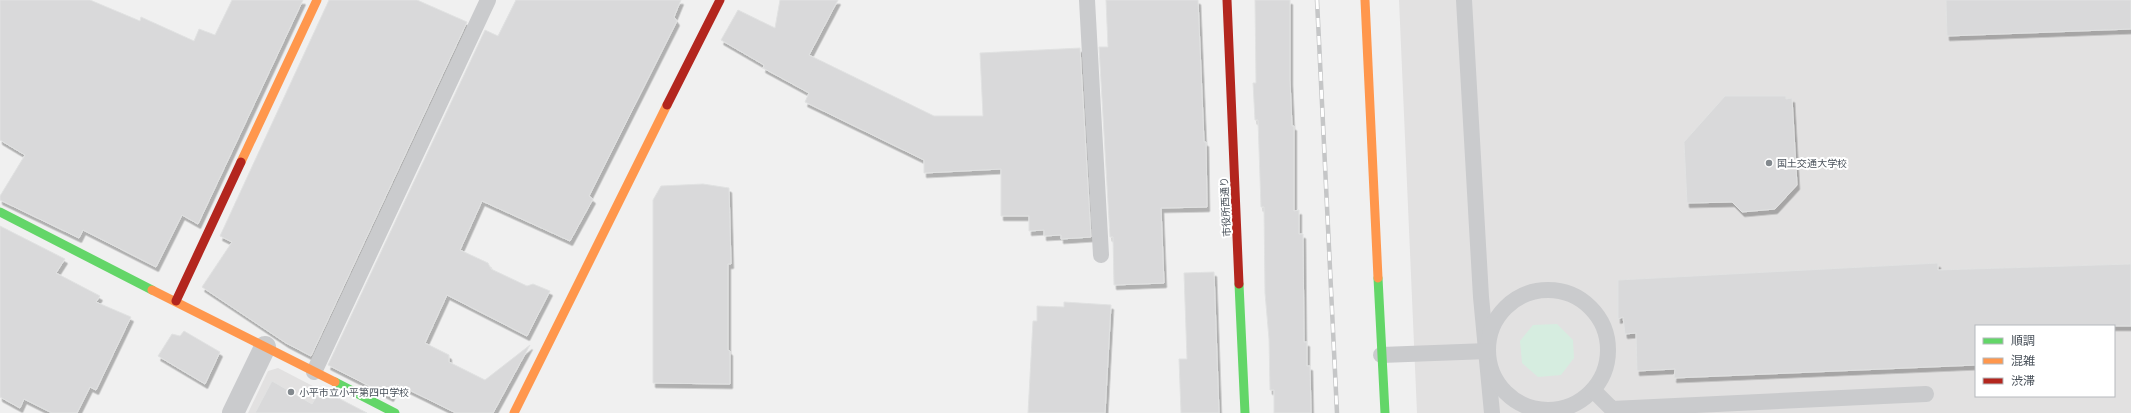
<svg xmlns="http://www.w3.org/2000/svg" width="2131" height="413" font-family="'Roboto Condensed','Noto Sans JP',sans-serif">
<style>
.education{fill:#e2e1e1;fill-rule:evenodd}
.green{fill:#d6ede0}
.building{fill:#d9d9da;stroke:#e1e2e2;filter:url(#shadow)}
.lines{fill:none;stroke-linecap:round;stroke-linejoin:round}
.lane{stroke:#cacbcd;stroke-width:16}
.street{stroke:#cacbcd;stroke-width:22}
.fast{stroke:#63d668;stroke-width:9}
.slow{stroke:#ff974d;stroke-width:9}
.jam{stroke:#b3261e;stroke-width:9}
.rail-casing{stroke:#c5c6c7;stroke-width:4.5}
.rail{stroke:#fff;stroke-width:3;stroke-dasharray:9;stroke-linecap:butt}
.poi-dot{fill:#83898e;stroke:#fff;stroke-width:1.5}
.labels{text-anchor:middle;stroke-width:4;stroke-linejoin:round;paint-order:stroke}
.poi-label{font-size:10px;fill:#49515a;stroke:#fff;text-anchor:start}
.street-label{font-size:10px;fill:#49515a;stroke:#fff}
</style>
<defs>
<filter id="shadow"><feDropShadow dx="2.5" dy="4.5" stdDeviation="0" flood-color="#0004"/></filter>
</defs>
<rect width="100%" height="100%" fill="#f0f0f0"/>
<!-- education -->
<g class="education">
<path d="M1399 0H2131V413H1417ZM1976 326H2114V396H1976Z"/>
<path d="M278 368 365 413H248L268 371Z"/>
</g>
<!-- green -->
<path class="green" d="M1557 324 1573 340 1574 358 1561 375 1538 377 1522 363 1520 341 1533 325Z"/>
<!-- building -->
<g class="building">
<path d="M0 0H90L140 21 141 17 194 41 199 29 215 35 232 0H303L198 224 182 215 156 267 83 230 79 238 0 200V196L25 155 0 140Z"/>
<path d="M329 0H417L467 22 311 356 286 343 202 287 232 242 220 236Z"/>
<path d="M516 0H681L674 17 677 21 589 196 593 199 570 241 482 201 460 250 488 263 491 269 527 286 533 284 550 291 527 336 447 295 425 343 449 355V362L485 380 530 345 493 413H456L397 384 391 397 328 365 485 30 498 36Z"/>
<path d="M780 0H838L809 55 934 116H983L980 53 1080 48 1091 237 1061 239V235L1044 236V230L1029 231V216H1001V169L924 173V160L805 102 809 93 763 68 764 65 721 40 738 10 775 28Z"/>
<path d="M1106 0H1198L1204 142H1206L1207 207 1161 208 1164 283 1114 285 1113 237H1110L1099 47H1108Z"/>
<path d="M1255 0H1290V81L1292 126H1294V211L1299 210V234H1303L1304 342H1307V366H1310L1311 413H1274V390H1270L1269 339 1265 293 1264 207H1261L1258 120H1255L1253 83H1256Z"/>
<path d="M1946 0H2131V29L1947 36Z"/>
<path d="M1725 96H1786V99L1792 98 1797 185 1775 209 1742 212 1732 202 1687 203 1684 142Z"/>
<path d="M703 184 729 188 731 264H728V350L730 351V384L653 383V200L661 186Z"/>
<path d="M0 226 65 259 56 273 100 296 96 302 131 317 96 390 90 387 77 413H52L24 399 20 408 0 397Z"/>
<path d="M1938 263V270L2131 264V326H1976V365L1674 378 1675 369 1637 371 1636 333 1625 334 1623 317 1618 319V280Z"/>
<path d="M1214 272 1219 413H1181L1179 359H1187L1184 273Z"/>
<path d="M1064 302 1111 305 1105 413H1028L1033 321H1037V306L1064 307Z"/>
<path d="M184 331 220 352 205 384 158 356 172 334 180 336Z"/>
<path d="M272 381 312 404 321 389 367 413H255Z"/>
</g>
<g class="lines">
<!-- lane -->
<g class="lane">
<path d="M1087 0 1101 255"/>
<path d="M1464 0 1481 297 1492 413"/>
<circle cx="1548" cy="350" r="60"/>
<path d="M1381 355 1488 351"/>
<path d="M314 372 488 0"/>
<path d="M1593 390 1612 409 1926 394"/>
</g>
<!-- street -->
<path class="street" d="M233 413 265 347"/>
<!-- fast -->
<g class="fast">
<path d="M0 212 152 290"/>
<path d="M1378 278 1385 413"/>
<path d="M1239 284 1245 413"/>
<path d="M335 382 395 413"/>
</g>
<!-- slow -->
<g class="slow">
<path d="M1365 0 1378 278"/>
<path d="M241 162 317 0"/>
<path d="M152 290 335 382"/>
<path d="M514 413 667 105"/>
</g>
<!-- jam -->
<g class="jam">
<path d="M1227 0 1239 284"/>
<path d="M667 105 720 0"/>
<path d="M176 301 241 162"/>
</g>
<!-- rail casing -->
<g class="rail-casing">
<path id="rail" d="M1317 0 1337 413"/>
</g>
<!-- rail -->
<use href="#rail" class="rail"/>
</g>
<!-- markers -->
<g class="poi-dot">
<circle cx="1769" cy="163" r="4"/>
<circle cx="291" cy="392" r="4"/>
</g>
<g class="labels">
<!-- poi labels -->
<g class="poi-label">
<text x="1777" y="167">国土交通大学校</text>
<text x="299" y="396">小平市立小平第四中学校</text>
</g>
<!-- street labels -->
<g class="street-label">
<text transform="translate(1225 207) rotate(-93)" y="4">市役所西通り</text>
</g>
</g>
<!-- legend -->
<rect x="1975" y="325" width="140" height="72" fill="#ffffff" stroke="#b6b9bd"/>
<rect x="1983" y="338" width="20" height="6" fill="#63d668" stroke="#b6b9bd"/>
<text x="2011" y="345" font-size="12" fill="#49515a">順調</text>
<rect x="1983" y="358" width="20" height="6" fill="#ff974d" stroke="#b6b9bd"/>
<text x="2011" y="365" font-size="12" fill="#49515a">混雑</text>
<rect x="1983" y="378" width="20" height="6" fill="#b3261e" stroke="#b6b9bd"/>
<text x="2011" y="385" font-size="12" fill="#49515a">渋滞</text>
</svg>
